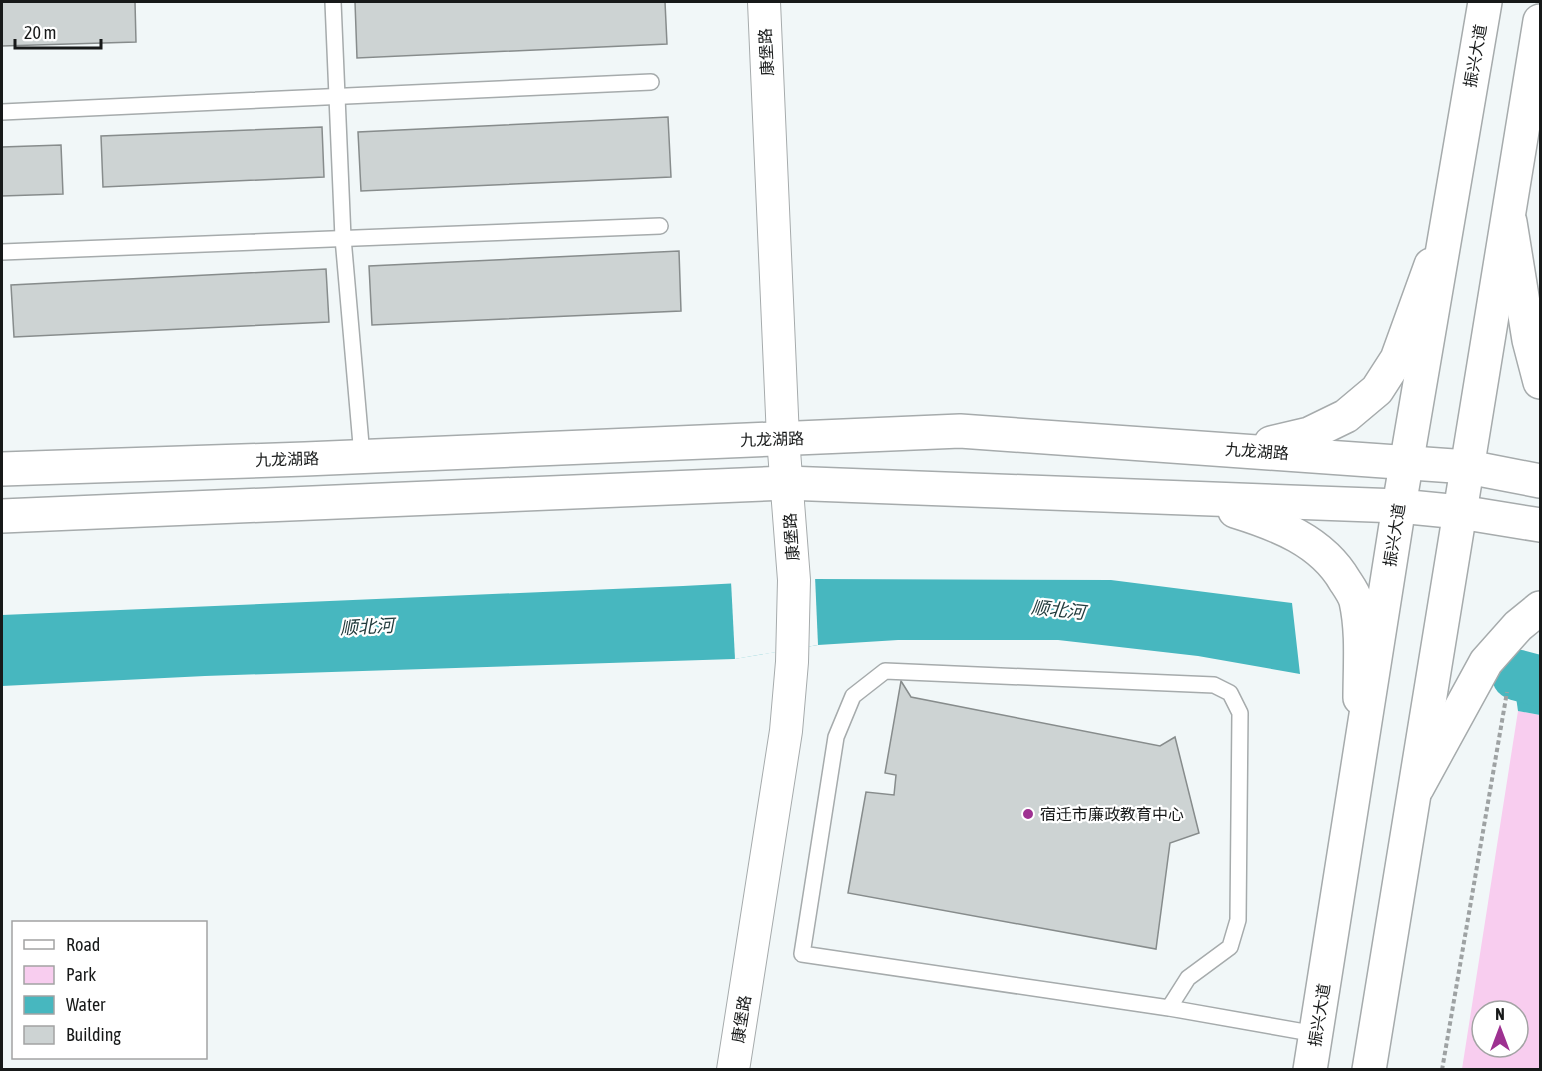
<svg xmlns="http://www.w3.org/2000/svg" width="1542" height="1071" font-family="'Asap Condensed','Noto Sans SC',sans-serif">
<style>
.green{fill:#f8cdef;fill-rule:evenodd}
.water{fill:#47b7bf}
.pier{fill:#f1f7f8}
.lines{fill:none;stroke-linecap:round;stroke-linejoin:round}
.river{stroke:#47b7bf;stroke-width:51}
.building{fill:#cdd3d3;stroke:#878c8c;stroke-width:1.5}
.service-casing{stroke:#a6abac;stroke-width:18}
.minor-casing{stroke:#a6abac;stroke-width:34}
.tertiary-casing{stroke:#a6abac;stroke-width:36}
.secondary-casing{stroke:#a6abac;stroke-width:36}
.path{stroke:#9ea2a3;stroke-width:4;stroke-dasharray:4.5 3;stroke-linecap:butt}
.service{stroke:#fff;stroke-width:15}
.minor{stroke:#fff;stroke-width:32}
.tertiary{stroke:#fff;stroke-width:33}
.secondary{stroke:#fff;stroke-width:33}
.poi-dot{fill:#9e3191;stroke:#fff;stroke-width:2}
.labels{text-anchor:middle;stroke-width:4.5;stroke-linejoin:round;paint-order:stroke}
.street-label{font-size:16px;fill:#171919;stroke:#fff}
.poi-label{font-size:16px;fill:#171919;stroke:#fff;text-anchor:start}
.water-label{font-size:18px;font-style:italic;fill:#233c3d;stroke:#fff}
</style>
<rect width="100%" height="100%" fill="#f1f7f8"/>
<!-- green -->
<path class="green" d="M1518 711 1540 715V1069H1462ZM1482 1011H1518V1047H1482Z"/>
<!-- water -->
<g class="water">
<path d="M813 579 1111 580 1292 603 1300 674 1198 656 1058 640H898L818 645 734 659 205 676 2 686V615L683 586Z"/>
<path d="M1540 658V715L1518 711 1516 697 1532 661Z"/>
</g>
<!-- pier -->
<path class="pier" d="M815 576 818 645 735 659 731 581Z"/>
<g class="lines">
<!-- river -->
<path class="river" d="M1517 675 1540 681"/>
</g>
<!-- building -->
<g class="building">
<path d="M2 2H135L136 42 2 46Z"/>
<path d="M355 2H665L667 44 357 58Z"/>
<path d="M668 117 671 177 361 191 358 132Z"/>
<path d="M322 127 324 177 103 187 101 136Z"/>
<path d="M61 145 63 194 2 196V147Z"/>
<path d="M679 251 681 311 372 325 369 266Z"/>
<path d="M326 269 329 322 14 337 11 285Z"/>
<path d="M901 681 911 697 1160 746 1175 737 1199 833 1170 843 1156 949 848 893 866 792 894 795 896 775 885 773Z"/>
</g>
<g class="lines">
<!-- service casing -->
<g class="service-casing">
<g id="service">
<path d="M333 2 343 238 362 456"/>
<path d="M2 112 651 82"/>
<path d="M2 252 660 226"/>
<path d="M1169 1008 1188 978 1230 947 1238 920 1240 713 1230 693 1214 685 885 671 853 696 836 737 802 954 1169 1008 1316 1034"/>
</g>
</g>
<!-- minor casing -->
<g class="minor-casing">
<path id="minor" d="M733 1070 786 731 792 662 794 580 783 438 764 2"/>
</g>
<!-- tertiary casing -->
<g class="tertiary-casing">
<g id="tertiary">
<path d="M1510 222 1529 340 1540 382"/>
<path d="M1271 443 1309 434 1346 416 1377 390 1397 359 1431 265"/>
<path d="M2 469 305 459 960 431 1468 467 1540 481"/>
<path d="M1235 511C1277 524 1322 541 1345 581 1349 587 1354 594 1356 601 1363 632 1360 666 1360 698"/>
<path d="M2 516 786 483 1399 506 1460 512 1540 525"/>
<path d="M1417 788 1486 662 1518 626 1540 608"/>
</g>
</g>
<!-- secondary casing -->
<g class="secondary-casing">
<g id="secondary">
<path d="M1310 1070 1399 506 1485 2"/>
<path d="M1369 1070 1540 21"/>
</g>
</g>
<!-- path -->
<path class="path" d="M1442 1070 1507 692"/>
<!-- service -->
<use href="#service" class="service"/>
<!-- minor -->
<use href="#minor" class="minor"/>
<!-- tertiary -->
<use href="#tertiary" class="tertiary"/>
<!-- secondary -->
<use href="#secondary" class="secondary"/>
</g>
<!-- markers -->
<circle class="poi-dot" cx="1028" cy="814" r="6"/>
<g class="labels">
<!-- street labels -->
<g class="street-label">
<text transform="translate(766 52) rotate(-93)" y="6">康堡路</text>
<text transform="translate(1475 56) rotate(-80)" y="6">振兴大道</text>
<text transform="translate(772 439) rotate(-2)" y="6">九龙湖路</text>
<text transform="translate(1257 451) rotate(4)" y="6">九龙湖路</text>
<text transform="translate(287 459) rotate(-2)" y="6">九龙湖路</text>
<text transform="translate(1394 535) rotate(-81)" y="6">振兴大道</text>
<text transform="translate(791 537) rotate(-94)" y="6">康堡路</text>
<text transform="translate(1319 1015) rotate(-81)" y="6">振兴大道</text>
<text transform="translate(741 1019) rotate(-81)" y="6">康堡路</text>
</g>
<!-- poi labels -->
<g class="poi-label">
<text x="1040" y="820">宿迁市廉政教育中心</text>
</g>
<!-- water labels -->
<g class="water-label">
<text transform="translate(1058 610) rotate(6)" y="6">顺北河</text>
<text transform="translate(367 627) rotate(-3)" y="6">顺北河</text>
</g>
</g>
<!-- border -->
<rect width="1542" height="1071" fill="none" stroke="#171919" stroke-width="6"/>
<!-- legend -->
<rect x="12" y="921" width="195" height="138" fill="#ffffff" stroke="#a2a3a3" stroke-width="1.5"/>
<rect x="24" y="940" width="30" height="9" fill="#ffffff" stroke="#a2a3a3" stroke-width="1.5"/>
<text x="66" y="951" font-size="18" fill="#171919">Road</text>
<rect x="24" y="966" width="30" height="18" fill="#f8cdef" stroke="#a2a3a3" stroke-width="1.5"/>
<text x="66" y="981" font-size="18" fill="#171919">Park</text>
<rect x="24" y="996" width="30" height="18" fill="#47b7bf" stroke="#a2a3a3" stroke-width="1.5"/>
<text x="66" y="1011" font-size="18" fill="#171919">Water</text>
<rect x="24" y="1026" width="30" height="18" fill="#cdd3d3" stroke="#a2a3a3" stroke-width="1.5"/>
<text x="66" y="1041" font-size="18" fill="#171919">Building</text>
<!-- north arrow -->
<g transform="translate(1500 1029)"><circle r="28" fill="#ffffff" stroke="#a2a3a3" stroke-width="1.5"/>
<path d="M0-4.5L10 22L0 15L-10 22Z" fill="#9e3191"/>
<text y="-9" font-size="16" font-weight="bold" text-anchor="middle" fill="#171919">N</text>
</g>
<!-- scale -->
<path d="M15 39v9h86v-9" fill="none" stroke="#171919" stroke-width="3"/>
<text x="24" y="39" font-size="18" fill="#171919" stroke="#ffffff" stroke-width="4.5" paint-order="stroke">20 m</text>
</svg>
